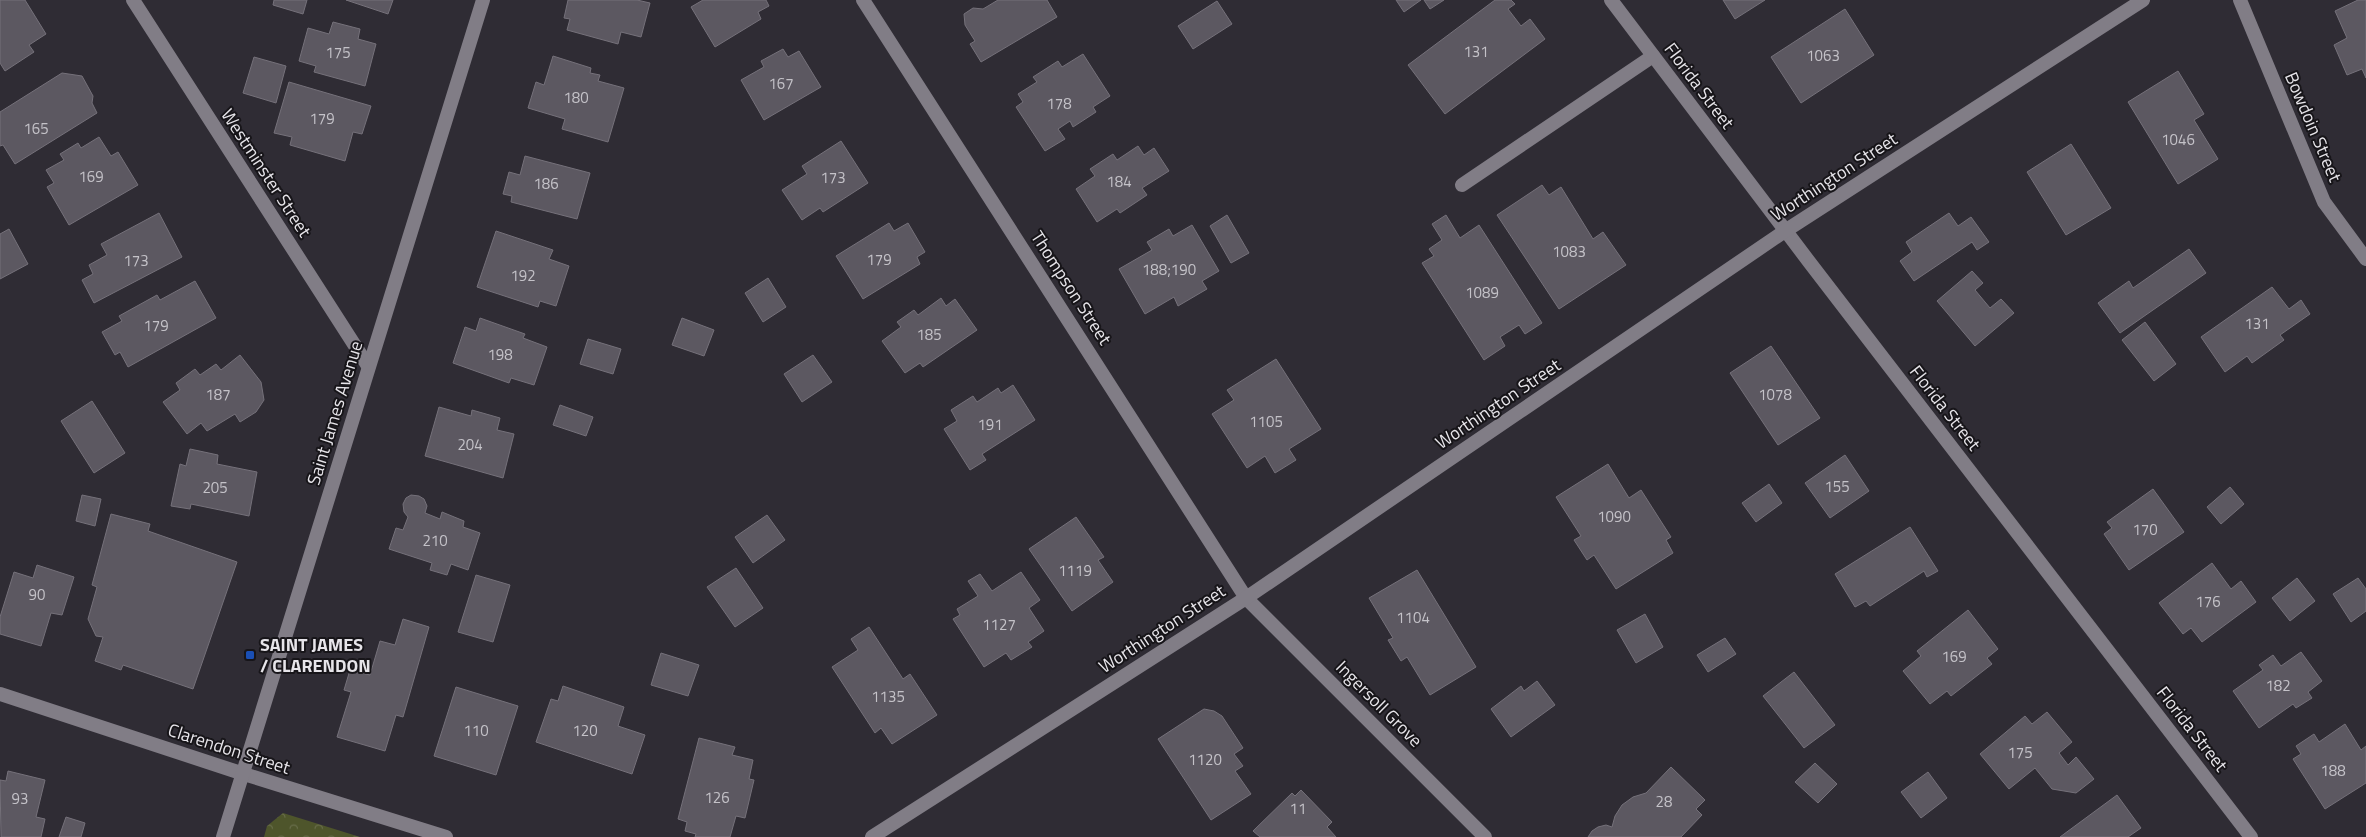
<svg xmlns="http://www.w3.org/2000/svg" width="2366" height="837" font-family="'Titillium Web',sans-serif">
<style>
.park{fill:url(#park-crowns)}
.building{fill:#5c5861;stroke:#75717a}
.lines{fill:none;stroke-linecap:round;stroke-linejoin:round}
.service{stroke:#817d86;stroke-width:14}
.minor{stroke:#817d86;stroke-width:14}
.tertiary{stroke:#817d86;stroke-width:14}
.secondary{stroke:#817d86;stroke-width:14}
.transit-dot{fill:#1a4fb4;stroke:#171519;stroke-width:2}
.labels{text-anchor:middle;stroke-width:4;stroke-linejoin:round;paint-order:stroke}
.number-label{font-size:15px;fill:#c4c2c8}
.street-label{font-size:18px;fill:#e7e5ea;stroke:#171519}
.poi-label{font-size:18px;font-weight:bold;fill:#e7e5ea;stroke:#171519;text-anchor:start}
</style>
<defs>
<pattern id="park-crowns" width="20" height="18" patternUnits="userSpaceOnUse" patternTransform="scale(1.25)"><rect width="20" height="18" fill="#4e552b"/><path d="M2 6a3 3 0 1 1 6 0M12 15a3 3 0 1 1 6 0" fill="none" stroke="#686d4a"/></pattern>
</defs>
<rect width="100%" height="100%" fill="#2f2c34"/>
<!-- park -->
<path class="park" d="M283 813 360 837H264L267 826Z"/>
<!-- building -->
<g class="building">
<path d="M0 0H25L46 34 29 45 34 52 5 71 0 63Z"/>
<path d="M274 0H307L303 14 273 5Z"/>
<path d="M346 0H393L388 14Z"/>
<path d="M568 0H637L650 3 641 37 621 32 618 44 567 30 570 19 564 18Z"/>
<path d="M703 0H766L769 6 758 12 761 19 715 47 691 7Z"/>
<path d="M998 0H1047L1057 17 981 62 970 44 975 41 965 25 964 14 973 8 983 9Z"/>
<path d="M1396 0H1421L1404 12Z"/>
<path d="M1424 0H1444L1430 9Z"/>
<path d="M1495 0H1511L1515 4 1508 9 1521 26 1530 19 1545 39 1445 114 1408 65Z"/>
<path d="M1723 0H1765L1735 19Z"/>
<path d="M2358 0H2366V78L2362 69 2347 75 2334 45 2347 38 2335 11Z"/>
<path d="M1217 1 1232 24 1193 49 1178 26Z"/>
<path d="M1845 9 1874 55 1801 103 1771 57Z"/>
<path d="M333 22 360 29 358 39 376 44 365 86 314 72 316 66 299 61 308 28 329 34Z"/>
<path d="M783 49 788 57 799 51 821 87 764 120 741 80 764 67 761 61Z"/>
<path d="M1083 54 1110 96 1093 107 1096 112 1073 127 1070 121 1058 129 1065 139 1045 151 1016 107 1023 102 1018 94 1037 82 1033 77 1058 61 1062 67Z"/>
<path d="M553 56 591 68 590 73 600 75 598 81 624 88 608 142 562 129 565 119 528 108 536 82 544 85Z"/>
<path d="M254 57 286 66 276 103 243 93Z"/>
<path d="M2178 71 2204 114 2194 120 2218 159 2178 184 2128 102Z"/>
<path d="M62 73 82 76 93 96 92 103 97 113 15 164 3 145 0 146V112Z"/>
<path d="M289 82 371 106 362 134 353 132 345 161 290 145 292 137 274 133Z"/>
<path d="M99 137 111 156 118 152 138 185 69 225 47 187 54 183 46 170 64 160 60 154 78 143 81 148Z"/>
<path d="M841 141 868 183 823 212 820 208 802 220 782 190 807 174 802 166Z"/>
<path d="M2071 144 2111 208 2066 235 2027 172Z"/>
<path d="M1138 146 1144 155 1154 148 1169 171 1142 188 1147 195 1120 213 1117 209 1097 222 1076 189 1095 176 1090 169 1113 154 1117 160Z"/>
<path d="M525 156 590 173 577 219 511 202 512 196 503 194 509 172 520 175Z"/>
<path d="M1542 185 1549 195 1561 187 1593 239 1603 232 1626 265 1559 309 1497 215Z"/>
<path d="M159 213 182 257 94 303 82 280 93 274 89 265 107 255 101 244Z"/>
<path d="M1949 213 1958 226 1971 217 1989 242 1977 250 1972 242 1914 281 1900 261 1912 252 1906 242Z"/>
<path d="M1227 215 1249 253 1231 263 1210 226Z"/>
<path d="M1446 215 1460 238 1479 225 1542 323 1525 334 1519 325 1500 337 1505 346 1484 360 1422 263 1434 256 1429 249 1442 240 1432 224Z"/>
<path d="M889 223 894 231 908 223 925 252 917 257 920 264 863 299 836 256Z"/>
<path d="M1192 225 1219 271 1202 281 1207 289 1178 306 1174 297 1145 314 1119 269 1152 250 1147 242 1169 229 1173 236Z"/>
<path d="M9 229 28 264 0 279V234Z"/>
<path d="M496 231 553 250 549 259 569 266 556 306 540 301 538 307 477 287Z"/>
<path d="M2189 249 2206 273 2120 333 2098 303 2129 281 2133 288Z"/>
<path d="M1972 271 1983 283 1975 290 1990 308 2001 299 2014 313 1975 346 1937 301Z"/>
<path d="M768 278 786 307 763 322 745 293Z"/>
<path d="M195 281 216 318 128 367 120 352 115 355 102 332 122 321 119 316 157 295 160 300Z"/>
<path d="M2272 287 2289 309 2301 300 2310 314 2280 335 2284 340 2252 363 2247 356 2225 372 2201 337Z"/>
<path d="M941 298 946 306 955 299 977 330 923 367 920 363 905 373 882 341 901 327 897 322 914 310 918 315Z"/>
<path d="M480 318 525 334 523 338 547 347 534 385 511 378 509 383 453 363 465 327 476 331Z"/>
<path d="M682 318 714 330 704 356 672 345Z"/>
<path d="M2145 322 2176 364 2154 381 2122 340Z"/>
<path d="M588 339 621 349 613 374 580 364Z"/>
<path d="M1771 346 1820 418 1778 445 1730 373Z"/>
<path d="M240 355 261 382 264 400 256 412 240 422 235 414 207 431 201 423 187 434 163 402 180 390 176 383 195 369 200 375 216 364 221 370Z"/>
<path d="M813 355 832 382 802 402 784 374Z"/>
<path d="M1276 359 1321 429 1289 449 1296 460 1275 473 1265 456 1247 468 1212 414 1234 400 1227 390Z"/>
<path d="M1013 385 1035 420 982 454 986 460 970 470 944 429 957 421 951 410 973 396 977 402 998 388 1001 393Z"/>
<path d="M92 401 125 453 94 473 61 421Z"/>
<path d="M560 405 593 417 586 436 553 425Z"/>
<path d="M439 407 471 416 472 410 500 418 497 430 514 434 503 478 425 456Z"/>
<path d="M190 449 218 455 217 464 257 472 249 516 191 504 190 509 171 506 180 464 186 466Z"/>
<path d="M1845 455 1869 491 1830 518 1805 483Z"/>
<path d="M1608 464 1629 498 1641 490 1671 537 1666 540 1673 553 1616 589 1594 555 1587 560 1574 540 1581 536 1556 497Z"/>
<path d="M1769 484 1782 503 1756 522 1742 503Z"/>
<path d="M2230 487 2244 504 2221 524 2207 507Z"/>
<path d="M2153 489 2184 532 2129 570 2104 534 2112 528 2107 522Z"/>
<path d="M82 495 101 499 95 526 76 521Z"/>
<path d="M411 495 419 496 424 499 427 506 425 513 440 519 442 512 464 521 463 527 480 533 468 570 451 564 447 575 430 570 432 563 389 549 396 528 403 530 408 517 404 512 403 504 406 498Z"/>
<path d="M111 514 150 524 148 531 237 562 193 689 123 665 121 670 95 661 103 637 96 636 88 619 97 587 92 585Z"/>
<path d="M767 515 785 540 753 563 735 537Z"/>
<path d="M1076 517 1104 557 1098 560 1113 582 1072 611 1029 549Z"/>
<path d="M1910 527 1938 571 1927 577 1924 571 1870 606 1866 601 1855 607 1835 574Z"/>
<path d="M2212 563 2231 589 2241 581 2256 602 2202 642 2191 628 2183 634 2159 603Z"/>
<path d="M37 565 74 577 62 615 51 613 41 646 0 634V617L14 572 33 578Z"/>
<path d="M736 568 763 608 735 627 707 587Z"/>
<path d="M1417 570 1476 667 1430 695 1407 657 1401 661 1388 640 1393 638 1369 598Z"/>
<path d="M1021 572 1040 600 1029 608 1044 631 1028 642 1032 647 1011 660 1006 653 984 667 953 619 960 615 957 609 978 596 968 581 980 574 992 591Z"/>
<path d="M476 575 510 585 493 642 458 632Z"/>
<path d="M2297 578 2315 601 2290 621 2272 598Z"/>
<path d="M2358 578 2366 589V611L2351 622 2333 594Z"/>
<path d="M1968 610 1998 649 1987 658 1992 664 1951 696 1947 691 1930 704 1903 671 1921 656 1917 651Z"/>
<path d="M1645 614 1663 647 1636 663 1617 630Z"/>
<path d="M403 619 429 627 403 717 396 715 385 751 337 737 351 692 344 690 350 670 370 675 380 641 395 645Z"/>
<path d="M869 627 903 679 910 674 937 715 892 744 881 728 875 733 832 667 858 650 851 639Z"/>
<path d="M1725 638 1736 654 1708 672 1697 655Z"/>
<path d="M2301 652 2322 681 2308 692 2312 698 2296 708 2293 704 2259 728 2233 691 2263 670 2259 665 2273 655 2281 666Z"/>
<path d="M661 653 699 665 688 696 651 685Z"/>
<path d="M1794 672 1835 725 1804 748 1763 696Z"/>
<path d="M1537 681 1555 705 1511 737 1491 709 1521 686 1524 691Z"/>
<path d="M563 686 624 707 618 726 645 735 632 774 536 742 551 699 558 701Z"/>
<path d="M456 687 518 706 496 775 434 756Z"/>
<path d="M1204 709 1214 711 1222 716 1243 748 1234 754 1243 766 1235 771 1251 794 1211 820 1158 739Z"/>
<path d="M2047 712 2072 742 2059 753 2068 765 2076 757 2094 779 2076 793 2052 789 2035 768 2009 789 1980 754 2025 716 2032 724Z"/>
<path d="M2345 724 2361 750 2366 746V783L2325 809 2293 759 2301 754 2296 746 2314 734 2319 742Z"/>
<path d="M699 738 735 747 732 755 753 760 749 779 754 780 745 818 736 816 730 837H695L696 834 685 831 687 822 678 819Z"/>
<path d="M1815 763 1837 784 1818 803 1795 782Z"/>
<path d="M1671 767 1705 800 1696 809 1702 815 1681 837H1588L1592 831 1598 827 1606 825 1612 827 1615 816 1622 805 1633 797 1646 793Z"/>
<path d="M8 771 45 780 36 817 45 819 41 837H1L0 780 6 781Z"/>
<path d="M1928 772 1947 798 1921 818 1901 792Z"/>
<path d="M1301 790 1332 822 1327 827 1336 837H1260L1253 831 1292 793 1295 796Z"/>
<path d="M2117 795 2141 828 2128 837H2060Z"/>
<path d="M66 817 85 823 81 837H59Z"/>
</g>
<g class="lines">
<!-- service -->
<path class="service" d="M1462 185 1653 56"/>
<!-- minor -->
<g class="minor">
<path d="M133 0 368 366"/>
<path d="M1611 0 1810 263 2251 837"/>
<path d="M2240 0 2324 202 2366 259"/>
<path d="M1246 598 1485 837"/>
<path d="M244 774 446 837"/>
</g>
<!-- tertiary -->
<path class="tertiary" d="M0 694 244 774"/>
<!-- secondary -->
<g class="secondary">
<path d="M863 0 1246 598"/>
<path d="M223 837 483 0"/>
<path d="M872 837 1246 598 1785 231 2143 0"/>
</g>
</g>
<!-- markers -->
<rect class="transit-dot" x="245" y="650" width="10" height="10" rx="2.5"/>
<g class="labels">
<!-- number labels -->
<g class="number-label">
<text x="1476" y="57">131</text>
<text x="338" y="58">175</text>
<text x="1823" y="61">1063</text>
<text x="781" y="89">167</text>
<text x="576" y="103">180</text>
<text x="1059" y="109">178</text>
<text x="322" y="124">179</text>
<text x="36" y="134">165</text>
<text x="2178" y="145">1046</text>
<text x="91" y="182">169</text>
<text x="833" y="183">173</text>
<text x="1119" y="187">184</text>
<text x="546" y="189">186</text>
<text x="1569" y="257">1083</text>
<text x="879" y="265">179</text>
<text x="136" y="266">173</text>
<text x="1169" y="275">188;190</text>
<text x="523" y="281">192</text>
<text x="1482" y="298">1089</text>
<text x="2257" y="329">131</text>
<text x="156" y="331">179</text>
<text x="929" y="340">185</text>
<text x="500" y="360">198</text>
<text x="218" y="400">187</text>
<text x="1775" y="400">1078</text>
<text x="1266" y="427">1105</text>
<text x="990" y="430">191</text>
<text x="470" y="450">204</text>
<text x="1837" y="492">155</text>
<text x="215" y="493">205</text>
<text x="1614" y="522">1090</text>
<text x="2145" y="535">170</text>
<text x="435" y="546">210</text>
<text x="1075" y="576">1119</text>
<text x="37" y="600">90</text>
<text x="2208" y="607">176</text>
<text x="1413" y="623">1104</text>
<text x="999" y="630">1127</text>
<text x="1954" y="662">169</text>
<text x="2278" y="691">182</text>
<text x="888" y="702">1135</text>
<text x="476" y="736">110</text>
<text x="585" y="736">120</text>
<text x="2020" y="758">175</text>
<text x="1205" y="765">1120</text>
<text x="2333" y="776">188</text>
<text x="717" y="803">126</text>
<text x="20" y="804">93</text>
<text x="1664" y="807">28</text>
<text x="1298" y="814">11</text>
</g>
<!-- street labels -->
<g class="street-label">
<text transform="translate(1699 86) rotate(53)" y="6">Florida Street</text>
<text transform="translate(2313 127) rotate(67)" y="6">Bowdoin Street</text>
<text transform="translate(266 173) rotate(57)" y="6">Westminster Street</text>
<text transform="translate(1834 177) rotate(-33)" y="6">Worthington Street</text>
<text transform="translate(1071 288) rotate(57)" y="6">Thompson Street</text>
<text transform="translate(1498 404) rotate(-34)" y="6">Worthington Street</text>
<text transform="translate(1945 408) rotate(52)" y="6">Florida Street</text>
<text transform="translate(335 413) rotate(-73)" y="6">Saint James Avenue</text>
<text transform="translate(1162 629) rotate(-33)" y="6">Worthington Street</text>
<text transform="translate(1379 704) rotate(45)" y="6">Ingersoll Grove</text>
<text transform="translate(2192 729) rotate(52)" y="6">Florida Street</text>
<text transform="translate(229 749) rotate(18)" y="6">Clarendon Street</text>
</g>
<!-- poi labels -->
<g class="poi-label">
<text x="260" y="651">SAINT JAMES<tspan x="260" dy="21">/ CLARENDON</tspan></text>
</g>
</g>
</svg>
